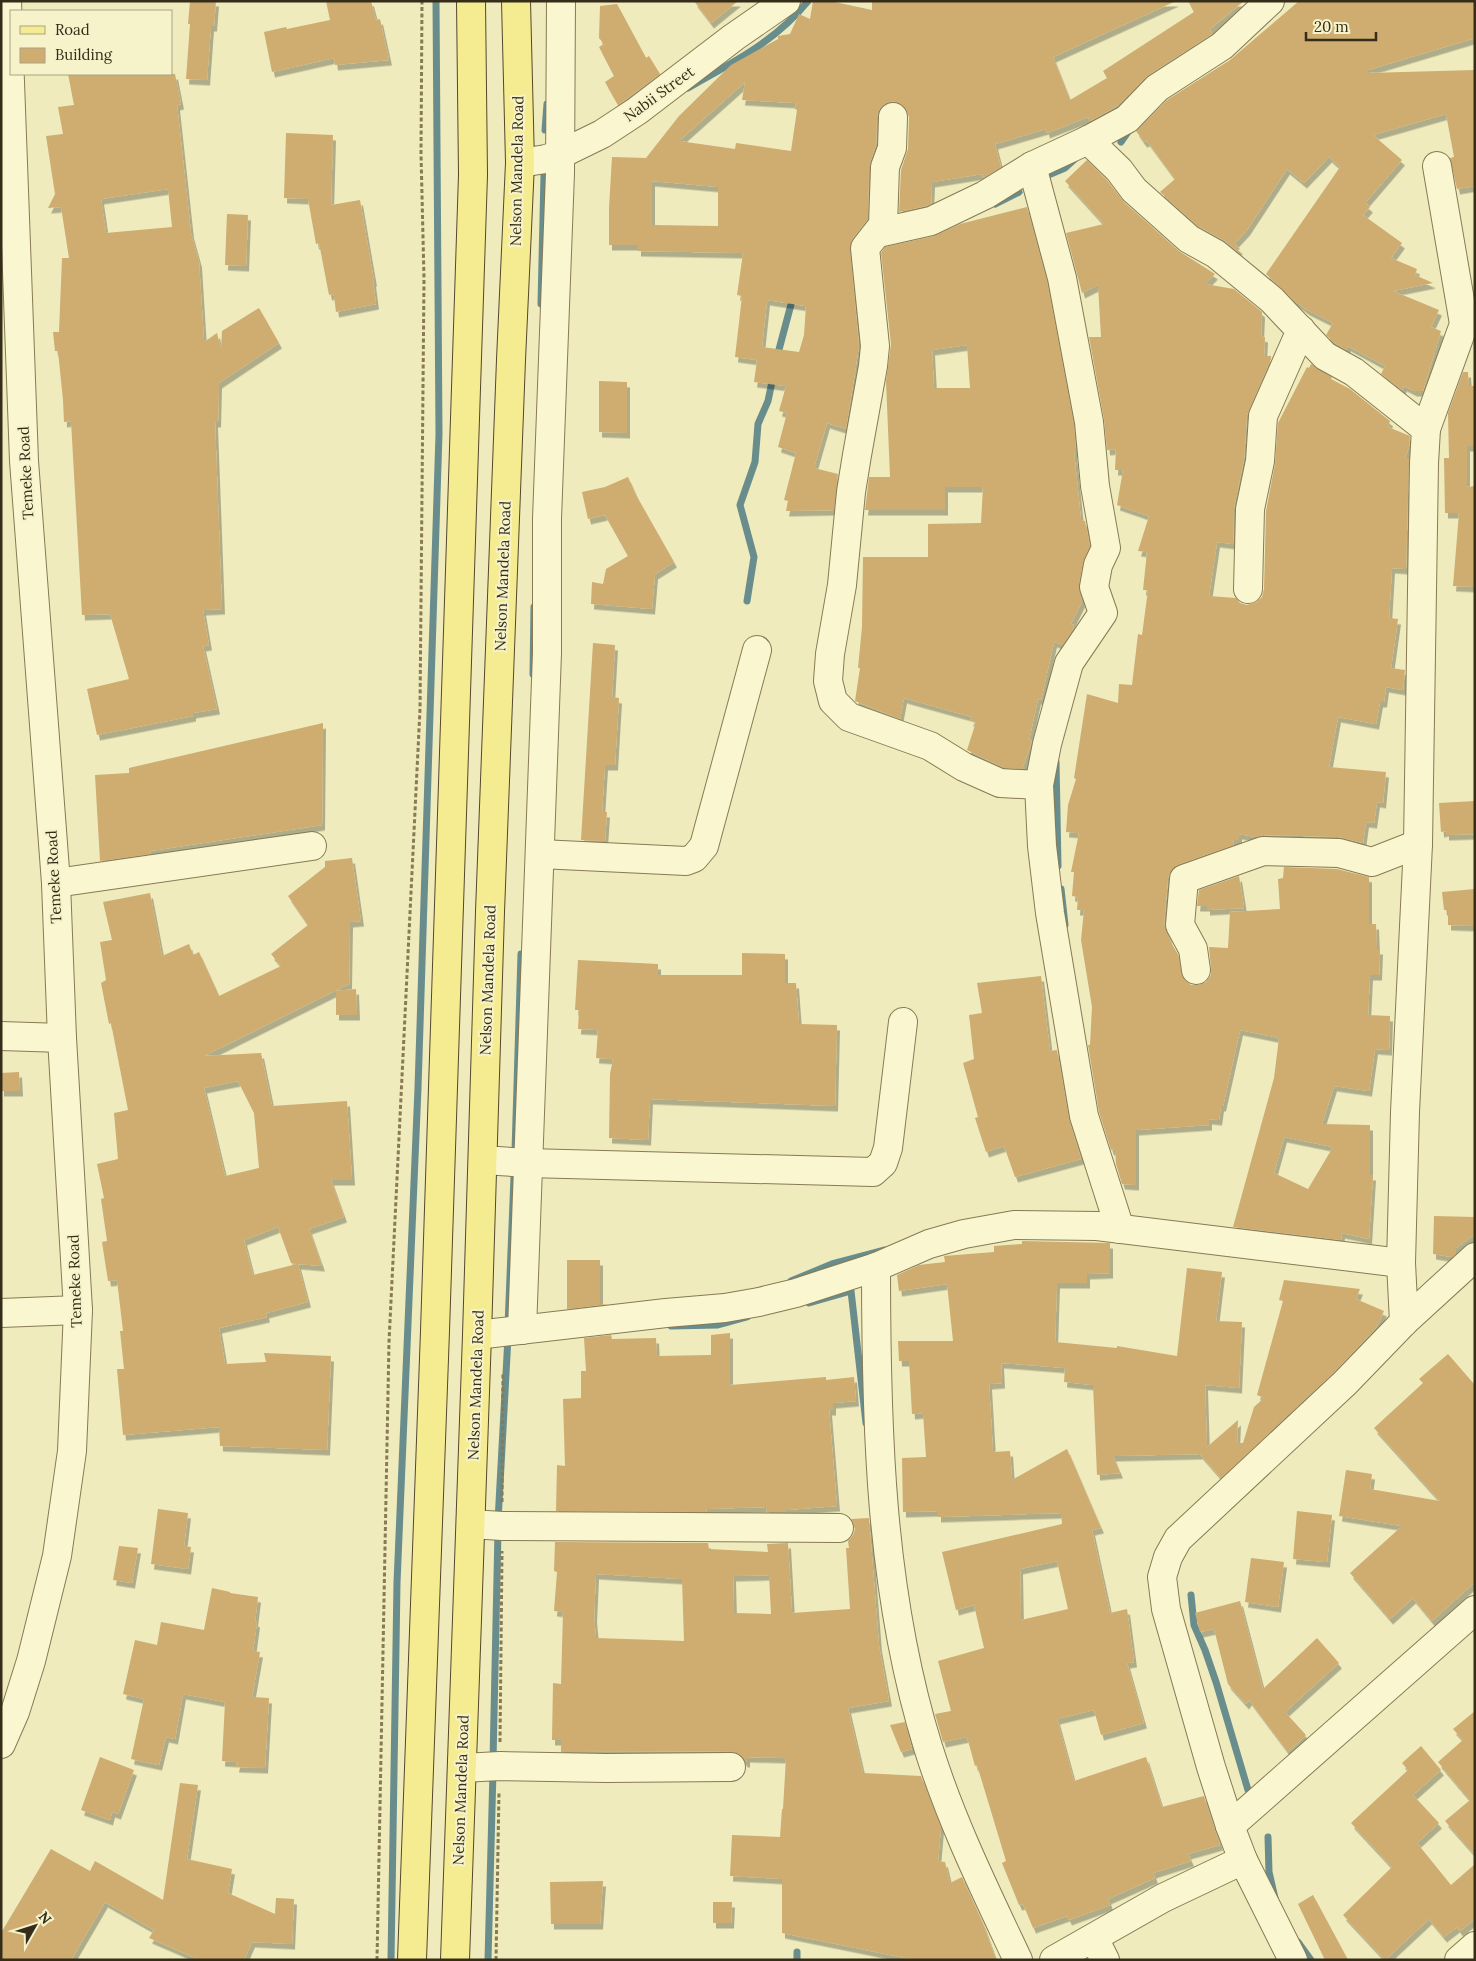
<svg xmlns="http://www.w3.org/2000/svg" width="1476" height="1961" font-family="Lora,serif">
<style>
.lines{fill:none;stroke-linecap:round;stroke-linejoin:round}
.stream{stroke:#688d8c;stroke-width:7}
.building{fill:#cfac70;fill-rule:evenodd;filter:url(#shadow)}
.minor-casing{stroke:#877a55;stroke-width:30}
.major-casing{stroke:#54472a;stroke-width:30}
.path{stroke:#877a55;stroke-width:3;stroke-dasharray:4 2.5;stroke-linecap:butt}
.minor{stroke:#faf6cf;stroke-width:28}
.major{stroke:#f5ec91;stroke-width:28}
.labels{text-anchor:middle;stroke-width:4;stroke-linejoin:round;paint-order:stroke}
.street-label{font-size:15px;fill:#352d1a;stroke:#f6f3cb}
</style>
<defs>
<filter id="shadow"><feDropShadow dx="3" dy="5.5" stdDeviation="0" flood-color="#0004"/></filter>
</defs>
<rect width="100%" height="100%" fill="#efebbc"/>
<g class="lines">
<!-- stream -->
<g class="stream">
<path d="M688 88C733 62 775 42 808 1"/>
<path d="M545 130 547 104"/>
<path d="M1121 142 1130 129"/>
<path d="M1046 176 1065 168 1075 159"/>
<path d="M995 204 1019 192"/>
<path d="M541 304 544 175 554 173"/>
<path d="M777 357 793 297"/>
<path d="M747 601 754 557 740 505 755 462 758 424 768 401 773 377"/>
<path d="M533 674 534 607"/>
<path d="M1056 762 1058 866"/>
<path d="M1061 889 1065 925"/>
<path d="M515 1151 521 954"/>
<path d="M791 1281 832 1264 885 1250"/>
<path d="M809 1303 851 1291 866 1423"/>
<path d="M508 1326 514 1177"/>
<path d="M671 1326 718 1325 747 1317"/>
<path d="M498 1521 508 1337"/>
<path d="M1191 1595 1194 1625 1205 1650 1216 1682 1248 1790"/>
<path d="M493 1760 498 1531"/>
<path d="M1268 1837 1269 1872 1275 1898"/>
<path d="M1298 1942 1311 1960"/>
<path d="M391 1960 397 1583 418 1088 439 434 436 1"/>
<path d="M488 1960 493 1771"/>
<path d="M797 1960V1952"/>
</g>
</g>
<!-- building -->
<g class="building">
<path d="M190 1H216L214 26H211L207 80 186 79 190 24H188Z"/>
<path d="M326 1H371L376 20 380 19 389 60 335 65 334 58 272 72 264 32 286 27 287 29 330 20Z"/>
<path d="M694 1H738L711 23Z"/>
<path d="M813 1H830L872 10V1H1176L1053 57 1070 100 1107 78 1103 71 1194 12 1188 1H1244L1210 29 1212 34 1148 75 1117 106 1090 121 1088 117 1047 133 1046 129 995 144 1001 167 983 178 982 174 932 182 931 204 926 206 899 212 901 170 908 149 909 117 906 109 901 104 894 101 886 103 880 108 877 116 876 145 869 166 868 219 853 238 850 249 859 346 846 429 827 423 814 468 838 474 834 510 786 511 788 501 784 500 796 453 778 447 787 413 779 411 786 386 754 382 757 360 735 357 742 296 737 295 743 253 638 251V245H609V208L612 157 646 158 679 116 731 65 778 39V36L790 34 799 14 810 19ZM745 82 742 100 796 103 795 109 797 110 791 151 736 143 735 149 679 141ZM652 181 718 187V226L652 225ZM767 300 806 306 804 335 799 352 762 347Z"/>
<path d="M1299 1H1475V38L1368 70V73L1475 70V186L1457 189 1450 158 1454 157 1446 114 1373 135 1402 160 1365 203 1370 207 1363 215 1402 243 1391 258 1417 269 1415 275 1433 283 1393 291 1439 310 1431 327 1441 331 1423 391H1414L1404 386 1402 390 1381 374 1385 366 1348 346 1346 350 1335 343 1326 335 1333 323 1307 310 1295 301 1266 274 1340 167 1329 157 1304 183 1287 169 1247 230 1234 244 1240 249 1237 251 1224 240 1198 226 1160 192 1175 179 1147 141 1144 142 1136 131 1167 100 1230 60Z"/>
<path d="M617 4 646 58 649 56 660 74 618 105 605 82 614 76 599 47 604 44 599 38 600 6Z"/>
<path d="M68 74H175L181 104 177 105 191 233 199 262 204 342 217 333 221 349 222 331 259 308 279 343 219 383 218 422H215L222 609 203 610 209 645 203 646 217 709 193 713V716L97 735 87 689 129 679 110 614 82 615 71 421 64 422 63 400 58 351H55L53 332H59L62 258H69L61 207 48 208 55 194 46 136 63 134 58 107 74 105ZM168 189 172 227 106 233 101 199Z"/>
<path d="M286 133 333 135 331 205 360 200 374 281H373L376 304 336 312 334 296 333 294 329 295 319 243 316 244 308 199 284 198Z"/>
<path d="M1087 160 1107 180 1124 202 1179 251 1215 274 1205 284 1234 289 1262 312 1261 336 1265 337 1264 356H1271V359L1247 415 1244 459 1234 508 1233 544 1217 542 1209 596 1236 598 1240 603 1247 605 1256 602 1262 597 1264 589 1266 511 1275 464 1278 423 1307 367 1309 368 1311 364 1332 377 1331 379 1350 389 1390 421 1388 427 1410 436 1409 447 1405 458H1409L1406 569 1392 568 1389 618 1398 619 1391 668 1405 670 1403 690 1386 687 1384 702H1380L1376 724 1338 717 1329 767 1386 772 1383 803 1377 802 1374 823 1366 822 1363 843 1339 837 1263 835 1256 837 1239 834V840H1233L1234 845 1179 864 1172 869 1168 878 1164 924 1171 943 1178 954 1183 979 1191 985H1199L1206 982 1211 975V968L1209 947 1228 948 1230 912 1280 909 1278 879 1283 878 1284 867 1337 869 1369 877V924H1376L1377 949H1380L1379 975H1370L1368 1015 1390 1016 1389 1050 1375 1049 1369 1091 1334 1086 1322 1124 1370 1125V1175H1373L1369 1239 1342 1233 1341 1240 1233 1227 1274 1078 1279 1038 1240 1030 1223 1106H1221L1219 1120 1209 1119V1125L1136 1130V1185L1122 1184 1116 1164 1115 1149 1111 1150 1099 1112 1088 1045H1090L1092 1007 1081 940 1084 910H1077L1078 897 1072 896 1074 872H1071L1079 833 1066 832 1068 805 1076 779 1074 778 1087 694 1118 703 1119 684 1132 685 1138 634 1142 635 1148 590H1143L1147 552 1138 551 1149 516 1117 505 1123 470H1115L1116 449 1107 450 1104 419 1089 337H1101L1098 285 1082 293 1066 233 1104 224 1065 181ZM1284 1137 1333 1147 1308 1189 1274 1173Z"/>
<path d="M1027 207 1047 281 1074 424 1076 452H1074L1081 520 1085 521 1090 546 1083 562 1079 584 1082 602 1071 624 1074 625 1073 629 1063 645 1054 642 1041 700 1038 699 1029 740 1032 741 1022 769 1004 768 967 750 976 722 970 721 972 717 904 698 900 719 855 701 860 668H858L862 627 863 557H928V524L981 523 983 487H945V510H865L869 477H890L886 381 891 344 881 253 885 247 934 236 960 224ZM967 345 970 388H934L932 350Z"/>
<path d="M227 214 248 215 246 266 225 265Z"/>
<path d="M1463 372H1468L1469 386H1475V446H1467V487L1475 486V587L1453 586 1459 513H1445L1444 458H1449L1448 413Z"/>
<path d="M599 381 627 382V433L599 432Z"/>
<path d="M628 477 636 495 674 562 655 574 652 609 591 604 592 582 603 584 606 569 628 556 605 515 588 519 582 492 605 487Z"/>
<path d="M593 643 615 645 612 697 619 698 615 765H605L602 812H607L605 841 581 840Z"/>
<path d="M323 723 322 825 150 851 151 854 100 861 95 775 129 773V768Z"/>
<path d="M1475 801V834L1446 835V831L1441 832 1439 803Z"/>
<path d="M352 858 361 921 350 922 349 984 204 1056 261 1053 272 1106 347 1101 352 1180H331L344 1217 309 1229 322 1266 298 1264 308 1302 266 1313 267 1317 219 1328 225 1364 266 1362 264 1353 331 1356 327 1450 220 1446 219 1427 123 1435 117 1369H124L120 1331H123L117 1280 108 1281 102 1242 107 1241 101 1199 104 1198 97 1164 118 1159 114 1113 128 1110 111 1023 109 1024 101 983 106 980 100 942 112 940 103 902 150 893 162 956 189 944 193 955 199 952 219 996 281 966 271 954 308 925 288 896 325 867V861ZM238 1081 254 1113 259 1168 225 1176 204 1088ZM278 1227 291 1263 297 1264 253 1275 244 1240Z"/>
<path d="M1239 876 1244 908 1207 910V906H1197L1199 890Z"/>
<path d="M1475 889V926L1448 925V910H1444L1442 892Z"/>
<path d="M742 953 785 954V983H796L799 1024 837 1025 835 1106 650 1099 648 1140 609 1138 610 1074 613 1059 596 1058 598 1030 578 1029 579 1010H575L578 960 658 964V975H742Z"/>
<path d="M1041 976 1050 1051 1057 1050 1069 1119 1081 1159 1015 1177 1004 1146 986 1152 975 1118 978 1117 963 1063 974 1059 969 1015 982 1013 977 983Z"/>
<path d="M356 989 357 1015H336V991Z"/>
<path d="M19 1072 20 1091H1V1073Z"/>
<path d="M1434 1216 1475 1217V1234L1456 1248V1254L1452 1257 1433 1254Z"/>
<path d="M1022 1241 1110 1243V1273L1087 1274V1283H1057L1055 1342 1117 1348V1346L1177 1356 1187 1268 1222 1272 1216 1321 1242 1322 1239 1388 1205 1385 1207 1447 1238 1420 1237 1443H1243L1254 1407 1264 1398 1257 1395 1283 1301 1279 1300 1284 1280 1360 1289 1356 1299 1384 1311 1376 1328 1334 1372 1221 1478 1200 1454 1113 1456 1120 1473 1097 1475 1093 1385 1064 1382 1065 1368 1001 1363 1002 1383 989 1384 993 1452 1010 1451 1012 1480 1067 1449 1101 1528 1092 1530 1110 1613 1127 1609 1134 1662 1127 1663 1144 1723 1101 1735 1094 1710 1057 1719 1074 1781 1146 1757 1162 1807 1204 1796 1220 1845 1188 1854 1191 1861 1153 1873 1155 1878 1108 1899 1110 1905 1069 1920 1067 1916 1033 1928 1023 1904 1019 1905 1002 1863 1006 1861 977 1765 975 1766 967 1737 943 1742 935 1714 951 1711 938 1661 984 1648 974 1605 956 1610 942 1552 1062 1524 1061 1513 938 1517V1511L903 1512 902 1458 926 1457 923 1413 912 1414 909 1361H899L898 1341H953L947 1284 899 1291 897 1275 919 1265 945 1262 944 1256 994 1252V1246L1022 1244ZM1057 1561 1068 1609 1021 1620 1020 1569Z"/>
<path d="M567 1260H600V1304H609L567 1309Z"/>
<path d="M730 1333V1385L826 1377V1380L854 1377 856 1401 833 1403V1410H829L837 1506 786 1510V1512H767L766 1507 706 1509 707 1512 556 1511 557 1465 565 1466 563 1399 581 1398V1371H586L584 1338 611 1335 612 1339 656 1338 657 1356 711 1355V1335Z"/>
<path d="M1448 1354 1475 1385V1582L1432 1621 1413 1598 1390 1619 1350 1573 1402 1526 1339 1516 1346 1470 1372 1474 1370 1489 1440 1501 1374 1428 1423 1383 1419 1379Z"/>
<path d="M158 1509 188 1513 184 1546 191 1547 188 1569 151 1564Z"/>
<path d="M1297 1511 1332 1515 1327 1562 1293 1559Z"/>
<path d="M869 1518 879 1646 889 1701 848 1708 863 1773 921 1776 941 1827 938 1861 945 1862 950 1883 962 1877 983 1924 996 1960H915L782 1933V1879L730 1876 732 1835 780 1837 782 1809H783L786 1758 747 1757V1762H745L739 1754 731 1751 561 1752V1740H552L553 1683 561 1684 563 1612 554 1611 557 1572 554 1571 555 1542 708 1543 709 1549 768 1552 767 1544 788 1543 792 1613 850 1609 846 1548H849L848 1541 853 1535 855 1529 851 1519ZM596 1574 682 1579 684 1641 596 1638 594 1617ZM769 1575 771 1614 734 1613 733 1576Z"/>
<path d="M119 1546 138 1548 132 1583 113 1580Z"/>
<path d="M1251 1558 1284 1562 1278 1607 1245 1602Z"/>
<path d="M212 1588 230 1592V1593L258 1597 255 1621 257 1622 253 1651 260 1652 252 1697 269 1698 265 1768 236 1767 237 1762 222 1761 225 1702 183 1694 175 1739 166 1737 159 1765 131 1759 144 1699 123 1694 135 1640 157 1645 161 1622 204 1630Z"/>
<path d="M1240 1601 1263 1689 1317 1638 1339 1663 1285 1712 1306 1735 1288 1752 1249 1700 1246 1704 1228 1684 1214 1629 1200 1632 1195 1613Z"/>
<path d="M1475 1711V1855L1445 1821 1470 1800 1438 1762 1463 1740 1453 1729Z"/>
<path d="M905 1722 912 1749 901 1752 890 1725Z"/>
<path d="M1421 1746 1441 1770 1413 1795 1439 1823 1417 1843 1451 1885 1475 1864V1919L1460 1931 1457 1927 1444 1937 1429 1919 1385 1960 1343 1915 1392 1867 1351 1823 1408 1770 1402 1763Z"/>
<path d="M100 1757 134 1770 118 1814 112 1812 110 1820 81 1810Z"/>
<path d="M180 1783 198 1785 187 1859 232 1869 228 1893 275 1914 276 1898 294 1899 292 1944 252 1942 244 1960H200L149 1938 154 1930 105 1902 71 1960H1V1933L51 1849 90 1871 95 1861 163 1900Z"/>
<path d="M603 1881 600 1924H551L550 1882Z"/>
<path d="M1313 1895 1348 1960H1325L1298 1904Z"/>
<path d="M713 1902H732L731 1923H713Z"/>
</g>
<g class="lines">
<!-- minor casing -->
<g class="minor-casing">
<g id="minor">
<path d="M893 117 892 148 885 167 883 225 865 248 875 346 873 366 857 455 851 492 842 585 830 654 828 681 833 701 849 717 930 746 964 767 1000 783 1039 785"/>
<path d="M1088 140 1119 170 1134 190 1189 239 1216 254 1272 300 1325 356 1354 372 1426 429 1424 463 1418 844 1405 1112 1401 1263 1404 1322"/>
<path d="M520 163 546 159 559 155 602 134 637 111 734 37 786 1"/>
<path d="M1032 166 1062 278 1089 422 1095 486 1106 548 1098 565 1094 587 1103 613 1069 663 1047 744 1039 785 1042 846 1050 913 1084 1116 1120 1229"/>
<path d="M878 233 931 221 985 195 1032 166 1088 140 1127 119 1157 88 1222 46 1270 1"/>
<path d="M1426 429 1464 324 1437 166"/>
<path d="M1248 589 1250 509 1260 461 1263 416 1301 330"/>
<path d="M540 854 686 861 694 858 704 846 757 650"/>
<path d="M56 883 312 846"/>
<path d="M1196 970 1193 949 1180 925 1184 879 1263 851 1339 853 1372 862 1418 844"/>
<path d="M1 1036 62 1038"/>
<path d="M483 1160 528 1163 873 1172 883 1163 888 1148 903 1022"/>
<path d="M876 1267C876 1429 880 1592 928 1747 951 1821 985 1890 1018 1960"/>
<path d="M1 1313 78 1310"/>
<path d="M522 1330 547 653V519L560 173 561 1"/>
<path d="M477 1335 666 1313 725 1308 759 1302 796 1293 876 1267 929 1244 964 1234 1014 1225 1097 1226 1401 1263"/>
<path d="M471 1524 502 1526 839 1528"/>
<path d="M1 1744 15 1712 31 1661 57 1556 72 1451 78 1310 62 1038 56 883 24 461 7 1"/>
<path d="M462 1768 500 1766 606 1768 731 1767"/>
<path d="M1230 1826 1475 1610"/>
<path d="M1094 1938 1105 1960"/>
<path d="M1054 1960 1163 1898 1243 1860"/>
<path d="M1293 1960 1243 1860 1230 1826 1211 1767 1166 1609 1162 1577 1168 1557 1178 1539 1345 1383 1404 1322 1475 1257"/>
<path d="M1459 1960 1475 1946"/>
</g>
</g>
<!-- major casing -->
<g class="major-casing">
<g id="major">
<path d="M412 1960 435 1331 473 175 471 1"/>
<path d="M455 1960 477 1335 490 912 511 360 520 163 516 1"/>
</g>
</g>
<!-- path -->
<g class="path">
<path d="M502 1502 503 1373"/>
<path d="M500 1742 502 1551"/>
<path d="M377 1960 389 1342 420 709 424 279 421 153 422 1"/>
<path d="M496 1960 499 1791"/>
</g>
<!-- minor -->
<use href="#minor" class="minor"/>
<!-- major -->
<use href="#major" class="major"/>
</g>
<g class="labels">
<!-- street labels -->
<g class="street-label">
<text transform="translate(659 94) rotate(-36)" y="5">Nabii Street</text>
<text transform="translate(517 171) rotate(-89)" y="5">Nelson Mandela Road</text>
<text transform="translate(26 473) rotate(-93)" y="5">Temeke Road</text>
<text transform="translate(503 576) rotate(-88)" y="5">Nelson Mandela Road</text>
<text transform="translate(54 877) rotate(-93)" y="5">Temeke Road</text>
<text transform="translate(488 980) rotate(-88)" y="5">Nelson Mandela Road</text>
<text transform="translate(75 1281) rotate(-92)" y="5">Temeke Road</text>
<text transform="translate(476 1385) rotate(-88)" y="5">Nelson Mandela Road</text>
<text transform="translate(461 1790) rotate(-88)" y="5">Nelson Mandela Road</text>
</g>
</g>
<!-- border -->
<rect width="1476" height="1961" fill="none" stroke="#352d1a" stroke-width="5"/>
<!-- legend -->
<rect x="10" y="10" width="162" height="65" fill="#f6f3cb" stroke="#a9a484"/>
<rect x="20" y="26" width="25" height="8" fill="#f5ec91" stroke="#a9a484"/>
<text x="55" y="35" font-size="15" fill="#352d1a">Road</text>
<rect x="20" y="48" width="25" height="15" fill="#cfac70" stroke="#a9a484"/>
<text x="55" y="60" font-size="15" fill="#352d1a">Building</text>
<!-- north arrow -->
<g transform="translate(35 1926) rotate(51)" stroke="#f6f3cb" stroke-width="4" paint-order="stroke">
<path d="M0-4L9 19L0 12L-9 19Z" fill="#352d1a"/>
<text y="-8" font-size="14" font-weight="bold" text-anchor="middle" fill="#352d1a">N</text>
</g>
<!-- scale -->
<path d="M1306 32v8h70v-8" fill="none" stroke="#352d1a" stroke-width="2.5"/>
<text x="1314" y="32" font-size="15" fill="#352d1a" stroke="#f6f3cb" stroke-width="4" paint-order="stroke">20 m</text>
</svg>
